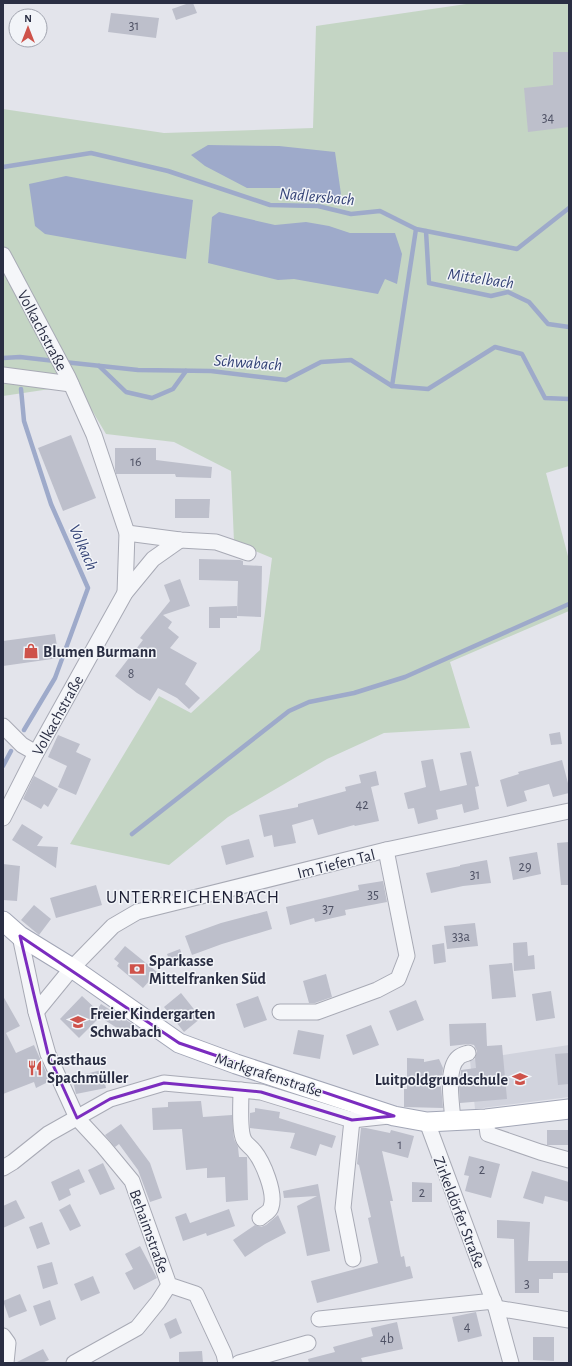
<svg xmlns="http://www.w3.org/2000/svg" width="572" height="1366" font-family="'Alegreya Sans',sans-serif">
<style>
.built{fill:#d1d3dd}
.green{fill:#c4d5c4}
.water{fill:#9eaaca}
.lines{fill:none;stroke-linecap:round;stroke-linejoin:round}
.stream{stroke:#9eaaca;stroke-width:4.5}
.building{fill:#bdbfcb}
.minor-casing{stroke:#a8aab5;stroke-width:17}
.major-casing{stroke:#a2a6b6;stroke-width:21}
.minor{stroke:#f5f6f9;stroke-width:15}
.major{stroke:#fff;stroke-width:19}
.marked{fill:none;stroke:#7b2cbf;stroke-width:3;stroke-linejoin:round}
.labels{text-anchor:middle;stroke-width:3;stroke-linejoin:round;paint-order:stroke}
.number-label{font-size:14px;fill:#4f5265}
.street-label{font-size:16px;fill:#2a2e43;stroke:#f2f4f8}
.poi-label{font-size:16px;font-weight:bold;fill:#2a2e43;stroke:#f2f4f8;text-anchor:start}
.water-label{font-size:17px;font-style:italic;fill:#354477;stroke:#f2f4f8}
.quarter-label{font-size:18px;letter-spacing:1px;fill:#1d1f34;stroke:#f2f4f8}
</style>
<rect width="100%" height="100%" fill="#e3e4eb"/>
<!-- built -->
<path class="built" d="M569 1045V1097L475 1109 470 1060Z"/>
<!-- green -->
<path class="green" d="M473 3H569V466L546 473 569 560V611L450 662 470 728 384 733 327 759 228 817 169 865 70 844 159 696 191 713 260 650 272 558 234 542 231 471 174 442 106 434 77 385 3 396V109L164 133 313 128 316 26Z"/>
<!-- water -->
<g class="water">
<path d="M208 145 279 146 335 152 341 194 336 203 282 188H247L205 166 191 155Z"/>
<path d="M66 176 193 200 186 259 45 234 35 226 29 184Z"/>
<path d="M219 212 275 225 306 222 329 226 350 233H395L402 254 397 284 385 279 378 294 294 279 278 280 208 263 212 217Z"/>
</g>
<g class="lines">
<!-- stream -->
<g class="stream">
<path d="M3 167 91 153 168 171 270 205 318 206 351 214 380 211 416 229 517 249 569 208"/>
<path d="M426 231 429 283 491 296 508 292 529 302 548 324 569 327"/>
<path d="M3 358 20 357 55 361"/>
<path d="M64 362 138 370 211 371 286 380 321 362 351 360 392 386 428 389 495 347 522 354 545 398 569 399"/>
<path d="M99 366 126 392 152 398 173 389 186 371"/>
<path d="M392 386 416 229"/>
<path d="M21 389 24 421 51 504 88 588 55 678 24 730"/>
<path d="M3 766 11 751"/>
<path d="M132 834 289 711 309 702 354 693 405 677 569 604"/>
</g>
</g>
<!-- building -->
<g class="building">
<path d="M189 3H193L197 13 176 20 172 9Z"/>
<path d="M111 13 159 18 156 38 108 32Z"/>
<path d="M553 52H569V127L528 132 524 88 553 85Z"/>
<path d="M71 435 96 498 63 511 38 448Z"/>
<path d="M115 448H156V460L212 467 211 478 176 477 175 474H116L115 469Z"/>
<path d="M175 499H210L209 518H175Z"/>
<path d="M199 559 240 560 243 561V565L262 566 261 617 237 616 238 581 199 580Z"/>
<path d="M180 579 190 606 163 615 172 622 168 628 179 637 170 648 197 663 185 684 200 698 189 709 177 698 158 688 150 701 137 693 115 676 143 640 140 638 170 601 164 585Z"/>
<path d="M237 606V618H220V628H209V607Z"/>
<path d="M55 634 59 658 3 666V641Z"/>
<path d="M560 732 562 744 551 745 549 734Z"/>
<path d="M58 735 80 744 76 752 91 759 76 795 58 787 67 766 48 757Z"/>
<path d="M471 751 479 786 475 787 479 809 464 813 462 804 436 810 438 819 418 824 414 808 408 809 404 793 426 787 421 761 433 759 440 791 467 785 460 753Z"/>
<path d="M562 760 569 787V793L553 797 549 784 524 791 527 801 507 807 500 780 519 774 518 772Z"/>
<path d="M376 771 379 785 371 787 379 821 355 826 354 825 318 835 313 819 292 825 296 843 274 847 272 835 264 837 259 815 298 807V804L346 791 345 787 361 783 359 775Z"/>
<path d="M34 776 58 789 48 807 44 804 41 809 23 799Z"/>
<path d="M22 824 43 837 37 846 58 847 56 868 12 840Z"/>
<path d="M249 839 254 857 226 865 221 846Z"/>
<path d="M569 842V885H561L557 843Z"/>
<path d="M537 852 541 874 513 880 509 857Z"/>
<path d="M487 860 491 883 463 886 431 893 426 873 460 866V865Z"/>
<path d="M3 864 20 866 17 901 3 900Z"/>
<path d="M383 881 387 902 345 910 346 915 315 922 314 918 290 925 286 907 359 890 358 885Z"/>
<path d="M96 885 102 905 56 918 50 898Z"/>
<path d="M34 905 51 919 39 935 21 920Z"/>
<path d="M267 911 272 929 222 944 192 955 185 936 221 923Z"/>
<path d="M475 923 478 946 447 949 444 926Z"/>
<path d="M527 942 528 956 534 955 535 969 514 971 513 943Z"/>
<path d="M444 943 446 962 434 964 432 945Z"/>
<path d="M125 946 157 972 143 988 117 966 119 963 114 959Z"/>
<path d="M180 949 184 960 171 965 167 954Z"/>
<path d="M512 963 516 997 492 999 489 965Z"/>
<path d="M326 974 332 997 315 1003H309L303 981Z"/>
<path d="M551 991 555 1018 536 1021 532 994Z"/>
<path d="M181 993 201 1018 184 1032 164 1007Z"/>
<path d="M3 996 20 1026 6 1033 16 1053 34 1045 50 1081 36 1088 34 1082 3 1094Z"/>
<path d="M82 996 97 1010 101 1004 134 1025 128 1035 100 1017 79 1038 60 1019Z"/>
<path d="M258 996 267 1020 244 1028 236 1004Z"/>
<path d="M416 1000 424 1020 397 1031 389 1011Z"/>
<path d="M486 1023 487 1046 502 1045 507 1099 460 1103 459 1087 461 1072V1070L476 1068 475 1058 477 1051 474 1045 469 1044 450 1046 449 1024Z"/>
<path d="M371 1025 379 1045 353 1055 346 1035Z"/>
<path d="M298 1030 324 1035 320 1059 293 1054Z"/>
<path d="M569 1053V1084L558 1085 555 1054Z"/>
<path d="M407 1058 424 1059V1062L439 1059 443 1068 441 1086 443 1108 404 1107V1089H407Z"/>
<path d="M102 1070 106 1088 76 1094 72 1077Z"/>
<path d="M201 1101 203 1117 232 1115 233 1131 234 1139 238 1147 239 1157H247L248 1200 226 1202 225 1177 207 1178V1168L186 1170 182 1129 153 1130 152 1108 168 1107V1102Z"/>
<path d="M255 1108 280 1112 279 1118 336 1136 332 1148 320 1144 316 1156 290 1148 295 1133 250 1128V1113L255 1112Z"/>
<path d="M121 1124 150 1163 162 1198 150 1202 138 1170 119 1144 115 1147 105 1135Z"/>
<path d="M361 1128H366L390 1133 391 1130 414 1136 408 1158 382 1151 393 1201H390L401 1257 404 1256 406 1267 410 1266 413 1278 317 1303 311 1281 378 1263 368 1218 371 1217 359 1165 357 1164Z"/>
<rect x="547" y="1130" width="22" height="15"/>
<path d="M469 1156 500 1164 491 1198 465 1191 469 1176 464 1175Z"/>
<path d="M103 1163 115 1189 100 1195 88 1170Z"/>
<path d="M79 1169 85 1182 69 1189 71 1195 59 1201 51 1182Z"/>
<path d="M532 1171 569 1182V1202L545 1196 543 1204 523 1198Z"/>
<path d="M412 1182 432 1183V1202H412Z"/>
<path d="M318 1184 330 1251 307 1256 297 1206 317 1196 284 1198 283 1191Z"/>
<path d="M16 1200 25 1218 3 1228V1206Z"/>
<path d="M70 1204 81 1226 70 1231 59 1210Z"/>
<path d="M229 1209 235 1226 207 1236 206 1233 183 1241 175 1217 186 1213 190 1223Z"/>
<path d="M278 1215 286 1233 265 1244 245 1257 233 1240 255 1225 261 1227 266 1225Z"/>
<path d="M497 1220 530 1222 528 1261H569V1273H553V1279H539V1293H515L514 1239 497 1238Z"/>
<path d="M42 1222 50 1244 37 1249 29 1227Z"/>
<path d="M140 1246 157 1278 134 1290 125 1273 133 1269 125 1254Z"/>
<path d="M52 1262 58 1284 43 1289 37 1266Z"/>
<path d="M93 1276 100 1293 81 1301 74 1284Z"/>
<path d="M20 1294 27 1311 9 1318 3 1301Z"/>
<path d="M50 1300 56 1319 40 1326 33 1306Z"/>
<path d="M476 1312 482 1336 458 1342 452 1317Z"/>
<path d="M176 1318 182 1333 170 1339 164 1324Z"/>
<path d="M397 1322 403 1349 361 1358 363 1363H309L308 1359 335 1352 333 1347 373 1336 371 1328Z"/>
<path d="M533 1337H554V1361L533 1360Z"/>
<path d="M43 1349 49 1360 42 1363H15Z"/>
<path d="M202 1351 203 1363H179V1352Z"/>
</g>
<g class="lines">
<!-- minor casing -->
<g class="minor-casing">
<g id="minor">
<path d="M3 255 68 377 94 435 127 533 125 593"/>
<path d="M3 375 71 384"/>
<path d="M127 533 180 540 216 542 248 553"/>
<path d="M3 726 22 745 36 753"/>
<path d="M3 818 36 753 125 593 153 559 180 540"/>
<path d="M20 936 36 1012 48 1054 77 1118 103 1146 132 1181 169 1285 196 1294 224 1354 226 1363"/>
<path d="M36 1012 72 968 113 926 137 912 386 850 569 811"/>
<path d="M280 1012H317L377 990 398 979 407 956 386 850"/>
<path d="M241 1090C241 1101 239 1131 244 1140 246 1144 251 1147 254 1151 263 1162 276 1193 271 1207 270 1212 264 1214 260 1218"/>
<path d="M486 1119 488 1134 540 1152 569 1160"/>
<path d="M352 1120 343 1208 353 1259"/>
<path d="M453 1121C452 1104 445 1068 459 1057 461 1055 465 1054 468 1053"/>
<path d="M427 1122 496 1308 511 1363"/>
<path d="M3 1168 13 1162 48 1134 110 1099 164 1083 261 1092 352 1120 389 1116"/>
<path d="M496 1308 569 1320"/>
<path d="M319 1319 494 1301"/>
<path d="M3 1336 8 1343 6 1363"/>
<path d="M74 1363 137 1328 158 1302 169 1285"/>
<path d="M239 1363 308 1343"/>
</g>
</g>
<!-- major casing -->
<g class="major-casing">
<path id="major" d="M3 921 20 936 72 968 179 1043 236 1064 394 1116 427 1122 486 1119 569 1109"/>
</g>
<!-- minor -->
<use href="#minor" class="minor"/>
<!-- major -->
<use href="#major" class="major"/>
</g>
<!-- marked area -->
<path class="marked" d="M20 936 179 1043 394 1116 352 1120 261 1092 164 1083 110 1099 77 1118 48 1054Z"/>
<!-- icons -->
<defs>
<g id="shop-bare" transform="scale(1.2)"><path d="M-5-2.5h2.3a2.7 3.5 0 0 1 5.4 0H5L5.5 6h-11ZM-1.5-2.5h3a1.5 2.3 0 0 0-3 0Z" fill="#ce524a" stroke="#f2f4f8" stroke-width="2.5" paint-order="stroke"/></g>
<g id="bank-bare" transform="scale(1.2)"><path d="M-6-4H6V4H-6ZM0-2.3a2.3 2.3 0 1 0 0 4.6a2.3 2.3 0 1 0 0-4.6Z" fill="#ce524a" stroke="#f2f4f8" stroke-width="2.5" paint-order="stroke"/></g>
<g id="school-bare" transform="scale(1.2)"><path d="M0-5L7-2L0 1L-7-2ZM-4 1L0 2.5L4 1V4Q0 6-4 4Z" fill="#ce524a" stroke="#f2f4f8" stroke-width="2.5" paint-order="stroke"/></g>
<g id="restaurant-bare" transform="scale(1.2)"><path d="M-5-6h1v4h1v-4h1v4h1v-4h1v5L-1.5 .5V6h-2V.5L-5-1ZM5-6V6H3V1.5H1.5Q1.5-4 5-6Z" fill="#ce524a" stroke="#f2f4f8" stroke-width="2.5" paint-order="stroke"/></g>
</defs>
<g fill-rule="evenodd">
<use href="#shop-bare" x="31" y="651"/>
<use href="#bank-bare" x="137" y="969"/>
<use href="#school-bare" x="78" y="1022"/>
<use href="#restaurant-bare" x="35" y="1068"/>
<use href="#school-bare" x="520" y="1079"/>
</g>
<g class="labels">
<!-- number labels -->
<g class="number-label">
<text x="134" y="30">31</text>
<text x="548" y="122">34</text>
<text x="136" y="466">16</text>
<text x="131" y="678">8</text>
<text x="362" y="809">42</text>
<text x="525" y="871">29</text>
<text x="475" y="879">31</text>
<text x="373" y="899">35</text>
<text x="328" y="913">37</text>
<text x="461" y="941">33a</text>
<text x="400" y="1149">1</text>
<text x="482" y="1174">2</text>
<text x="422" y="1197">2</text>
<text x="527" y="1288">3</text>
<text x="467" y="1331">4</text>
<text x="387" y="1343">4b</text>
</g>
<!-- street labels -->
<g class="street-label">
<text transform="translate(43 330) rotate(62)" y="6">Volkachstraße</text>
<text transform="translate(57 715) rotate(-61)" y="6">Volkachstraße</text>
<text transform="translate(336 863) rotate(-14)" y="6">Im Tiefen Tal</text>
<text transform="translate(269 1074) rotate(18)" y="6">Markgrafenstraße</text>
<text transform="translate(460 1212) rotate(69)" y="6">Zirkeldörfer Straße</text>
<text transform="translate(150 1231) rotate(70)" y="6">Behaimstraße</text>
</g>
<!-- poi labels -->
<g class="poi-label">
<text x="43" y="657">Blumen Burmann</text>
<text x="149" y="966">Sparkasse<tspan x="149" dy="18">Mittelfranken Süd</tspan></text>
<text x="90" y="1019">Freier Kindergarten<tspan x="90" dy="18">Schwabach</tspan></text>
<text x="47" y="1065">Gasthaus<tspan x="47" dy="18">Spachmüller</tspan></text>
<text x="508" y="1085" text-anchor="end">Luitpoldgrundschule</text>
</g>
<!-- water labels -->
<g class="water-label">
<text transform="translate(317 196) rotate(5)" y="6">Nadlersbach</text>
<text transform="translate(481 278) rotate(8)" y="6">Mittelbach</text>
<text transform="translate(248 362) rotate(4)" y="6">Schwabach</text>
<text transform="translate(84 547) rotate(66)" y="6">Volkach</text>
</g>
<!-- quarter labels -->
<g class="quarter-label">
<text x="193" y="903">UNTERREICHENBACH</text>
</g>
</g>
<!-- border -->
<rect width="572" height="1366" fill="none" stroke="#2a2e43" stroke-width="8"/>
<!-- north arrow -->
<g transform="translate(28 28)"><circle r="19" fill="#f2f4f8" stroke="#a2a5b0"/>
<path d="M0-3L7 15L0 10L-7 15Z" fill="#ce524a"/>
<text y="-6" font-size="11" font-weight="bold" text-anchor="middle" fill="#2a2e43">N</text>
</g>
</svg>
